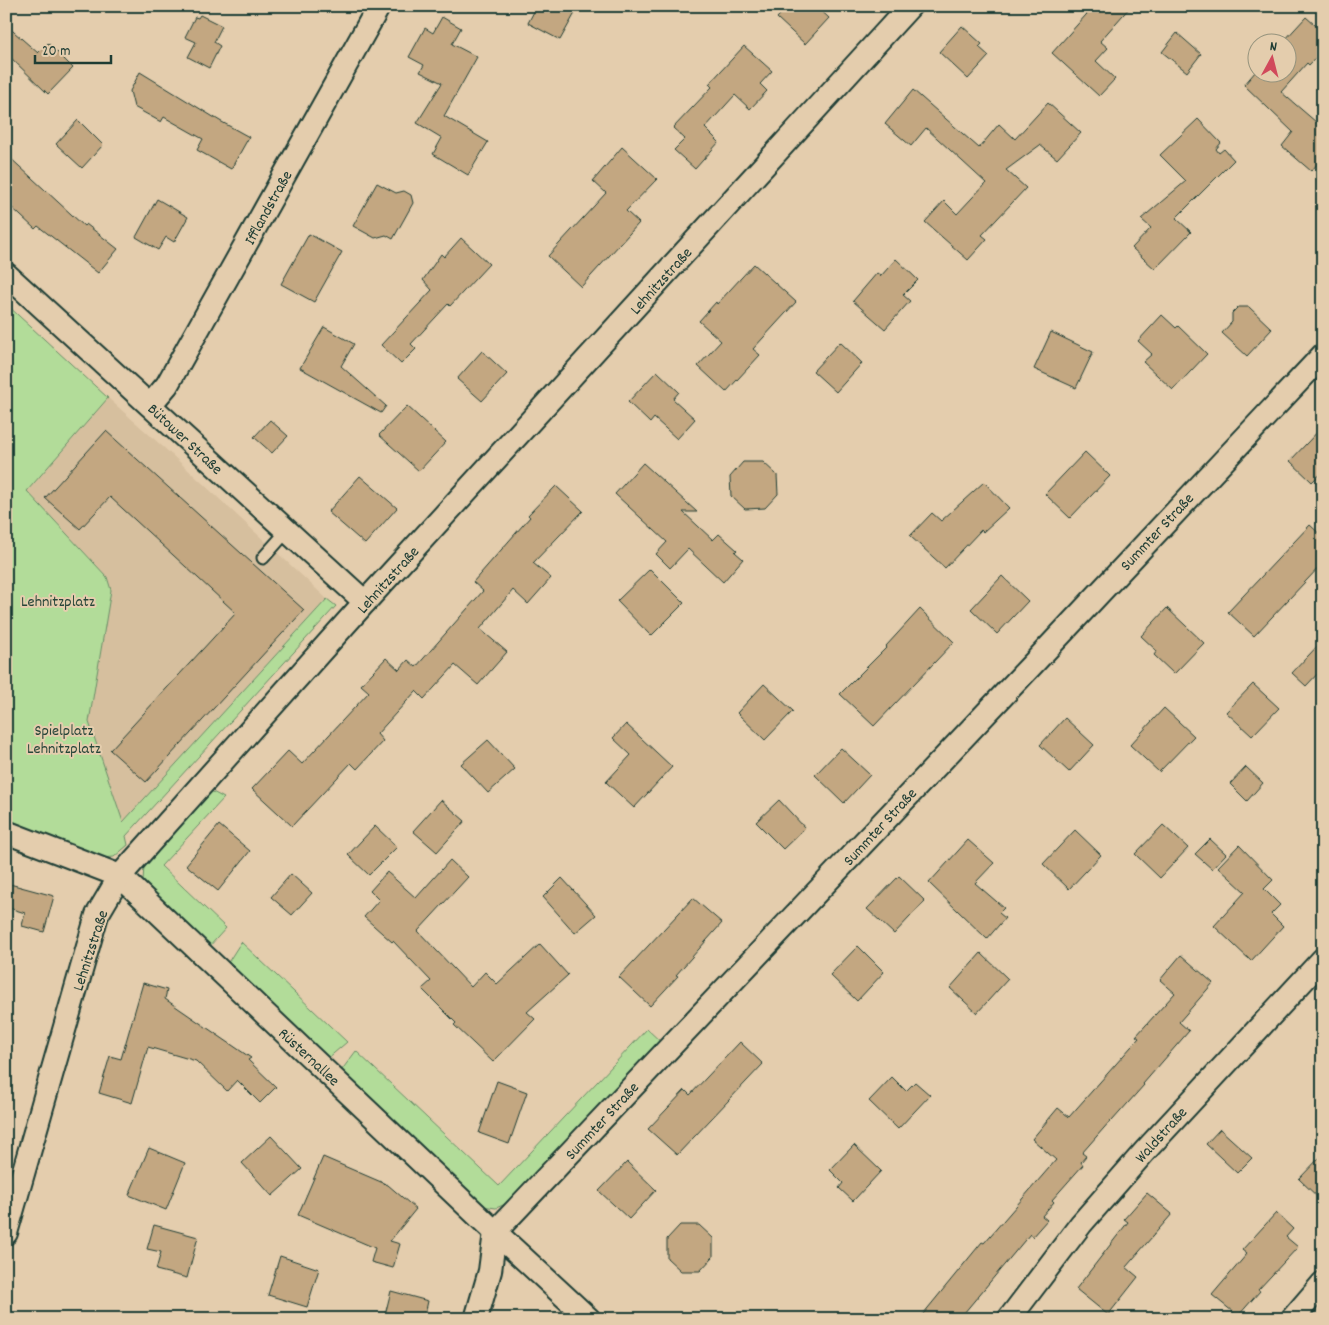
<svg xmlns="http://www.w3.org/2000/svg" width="1329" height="1325" font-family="Dekko,sans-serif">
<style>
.built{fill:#d6bf9e}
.green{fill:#b2dc99;stroke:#688c66}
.building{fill:#c3a781;stroke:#1f3d34}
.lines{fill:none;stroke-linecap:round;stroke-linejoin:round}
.service-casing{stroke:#1f3d34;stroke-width:15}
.minor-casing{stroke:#1f3d34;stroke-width:26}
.service{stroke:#e4cdad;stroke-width:11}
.minor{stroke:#e4cdad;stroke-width:22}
.labels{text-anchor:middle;stroke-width:4;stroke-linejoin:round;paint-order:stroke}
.street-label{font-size:16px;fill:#1f3d34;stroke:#e4cdad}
.park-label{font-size:16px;fill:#264539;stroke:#e4cdad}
</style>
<rect width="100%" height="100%" fill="#e4cdad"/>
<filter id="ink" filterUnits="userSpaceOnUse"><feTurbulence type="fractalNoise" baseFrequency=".02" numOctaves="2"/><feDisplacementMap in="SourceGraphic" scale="10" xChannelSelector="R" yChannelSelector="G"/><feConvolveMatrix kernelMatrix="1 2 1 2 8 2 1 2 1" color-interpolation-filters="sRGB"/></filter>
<g filter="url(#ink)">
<!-- built -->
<path class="built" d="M108 398 171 454 327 599 123 823 89 722 111 589 107 577 27 491Z"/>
<!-- green -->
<g class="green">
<path d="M6 304 108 398 27 491 107 577 111 590 89 722 123 822 327 599 336 606 126 836 128 845 114 857 100 858 6 821Z"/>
<path d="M209 790 224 798 161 866 226 928 208 948 144 887 143 882 144 865Z"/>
<path d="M241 942 347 1042 327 1059 227 964Z"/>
<path d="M647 1029 662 1043 508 1203 496 1208 482 1206 341 1071 356 1051 499 1186Z"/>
</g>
<!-- building -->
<g class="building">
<path d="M537 6H579L560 40 528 23Z"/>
<path d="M788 6H816L829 18 805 44 777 18Z"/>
<path d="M1094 6H1131L1100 41 1108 48 1096 61 1115 79 1099 96 1052 53Z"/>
<path d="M200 15 222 26 214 42 220 46 209 68 188 57 196 42 185 37 195 17 198 18Z"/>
<path d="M442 17 461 28 452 44 477 57 444 116 488 142 468 175 433 154 442 138 417 123 442 83 420 72 424 65 409 57 425 28 433 33Z"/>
<path d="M1306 17 1323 32V50L1309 65 1307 63 1281 92 1323 128V158L1311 171 1282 146 1293 132 1244 85 1256 71 1286 72V42H1283Z"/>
<path d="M6 25 38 53 48 43 73 68 48 94 6 53Z"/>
<path d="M962 26 982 44 979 47 989 56 968 79 939 52Z"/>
<path d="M1177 33 1201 54 1187 72 1162 52Z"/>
<path d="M744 46 772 71 760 84 767 91 750 109 735 95 705 128 719 142 695 169 674 150 685 139 673 128 712 87 709 84Z"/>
<path d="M140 72 220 121 249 137 231 169 197 150 203 139 164 117 161 122 134 107 130 91Z"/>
<path d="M913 90 979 148 999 124 1015 139 1048 103 1081 133 1057 159 1040 145 1006 170 1026 188 982 235 987 239 968 260 925 222 944 201 957 214 986 183 926 128 911 146 885 124Z"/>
<path d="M1198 119 1221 143 1216 149 1219 153 1224 149 1234 160 1176 218 1191 232 1155 269 1132 248 1151 228 1141 219 1186 181 1160 155Z"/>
<path d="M78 120 103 145 82 168 56 144Z"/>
<path d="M622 147 657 179 626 211 639 223 581 287 548 256 606 193 593 181Z"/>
<path d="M6 154 84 226 86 224 118 249 98 273 38 226 35 229 6 202Z"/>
<path d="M377 183 396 193 404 191 411 195 413 203 393 239 386 235 375 238 353 226Z"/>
<path d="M157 199 188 217 174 242 166 237 158 250 136 237Z"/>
<path d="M309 234 342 252 314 302 281 284Z"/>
<path d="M461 238 489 264 450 306 448 304 411 344 416 349 401 364 381 345 432 290 423 280 441 254 444 257Z"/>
<path d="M896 259 918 280 903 295 910 301 885 329 853 301 877 273 881 276Z"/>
<path d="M754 264 796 302 753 349 760 355 726 392 698 366 721 341 699 321 716 302 717 304Z"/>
<path d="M1238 307H1249L1272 329 1247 356 1222 333 1232 322V313Z"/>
<path d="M1162 315 1176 328 1178 326 1207 354 1173 390 1143 362 1152 354 1138 341Z"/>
<path d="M324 327 354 344 341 366 386 406 381 413 300 368Z"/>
<path d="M1051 332 1093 352 1076 388 1034 369Z"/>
<path d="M840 342 862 363 836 392 813 371Z"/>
<path d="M482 351 507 374 482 401 457 379Z"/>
<path d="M657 371 679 392 673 399 695 419 677 439 654 418 650 423 628 402Z"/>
<path d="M407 406 446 442 419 471 379 435Z"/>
<path d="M270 420 288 436 272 453 254 437Z"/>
<path d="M1323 426V471L1312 482 1290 461Z"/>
<path d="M106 431 304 610 146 782 110 750 236 613 110 497 80 529 45 498Z"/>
<path d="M1085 452 1110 476 1070 518 1045 494Z"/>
<path d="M743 462H763L777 475 778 494 765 508 745 509 731 496 730 477Z"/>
<path d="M643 463 697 512H683L713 540 719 534 737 550 735 552 743 559 723 582 688 549 670 568 656 554 667 542 615 494Z"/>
<path d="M360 476 397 508 365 544 328 512Z"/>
<path d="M984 482 1009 508 983 532 981 530 945 568 910 536 932 513 941 521Z"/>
<path d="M556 486 583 511 533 563 551 578 528 604 513 590 480 629 507 652 478 685 455 665 424 699 416 691 377 734 383 741 357 769 351 763 292 826 252 789 288 751 302 764 369 692 361 685 386 658 399 670 408 660 416 667 483 591 473 582 530 517 528 515Z"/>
<path d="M1310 525 1323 537V563L1254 636 1228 612Z"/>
<path d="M650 569 684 603 651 636 617 601Z"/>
<path d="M1002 576 1028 601 997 634 971 609Z"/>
<path d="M1167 608 1204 643 1174 674 1154 655 1157 651 1141 636Z"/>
<path d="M920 609 954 642 874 726 840 694 887 647 886 646Z"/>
<path d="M1323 640V668L1306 686 1292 673Z"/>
<path d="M764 684 793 711 765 740 737 713Z"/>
<path d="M1253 684 1279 708 1252 736 1226 712Z"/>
<path d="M1164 708 1194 736 1159 772 1130 745Z"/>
<path d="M1065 718 1094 745 1069 772 1040 745Z"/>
<path d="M626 724 672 767 634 808 606 782 631 755 613 738Z"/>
<path d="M488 740 515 769 488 793 461 764Z"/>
<path d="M841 748 870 775 844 803 815 775Z"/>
<path d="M1246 767 1263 783 1247 801 1230 784Z"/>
<path d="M441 800 465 821 437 852 413 831Z"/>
<path d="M779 800 805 828 783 849 756 822Z"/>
<path d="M219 825 250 851 218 891 186 865Z"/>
<path d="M1163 825 1188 848 1160 878 1135 854Z"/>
<path d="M375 826 397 847 369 875 348 855Z"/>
<path d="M1075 830 1101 855 1069 889 1043 864Z"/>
<path d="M1210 839 1226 854 1212 869 1195 854Z"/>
<path d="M968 840 994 863 975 883 1004 908 999 913 1005 918 987 939 929 883Z"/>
<path d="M1239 845 1273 880 1264 889 1280 905 1271 914 1283 926 1251 961 1214 926 1245 892 1218 867Z"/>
<path d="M450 860 468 877 418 931 471 987 485 972 497 984 540 944 568 975 527 1012 535 1019 493 1062 454 1025 456 1023 422 989 431 981 393 941 392 942 364 917 379 900 370 891 387 872 416 898Z"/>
<path d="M291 874 312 893 292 915 271 897Z"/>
<path d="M899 876 925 901 894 934 867 909Z"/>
<path d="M562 878 596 915 575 933 543 897Z"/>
<path d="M6 883 54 896 44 932 22 926 25 913 6 907Z"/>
<path d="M693 898 722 923 676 975 678 976 650 1006 619 977Z"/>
<path d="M858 946 884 972 857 1001 830 975Z"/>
<path d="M981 953 1008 979 977 1013 950 988Z"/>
<path d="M1181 955 1213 983 1179 1022 1189 1031 1143 1084 1144 1085 1112 1121 1111 1120 1082 1153 1086 1156 1081 1162 1083 1165 1052 1200 1054 1202 1042 1216 1047 1220 1032 1237 1030 1234 959 1319H919L982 1242 984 1243 1056 1160 1032 1139 1058 1108 1069 1117 1139 1038 1136 1036 1175 993 1160 980Z"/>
<path d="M143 983 167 990 165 999 251 1058 248 1060 276 1087 260 1103 237 1080 227 1091 196 1061 148 1047 132 1103 99 1093 110 1056 121 1059Z"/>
<path d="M740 1042 763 1064 677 1155 648 1129 685 1090 690 1095Z"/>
<path d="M892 1077 906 1091 915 1082 930 1095 898 1129 869 1101Z"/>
<path d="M497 1081 527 1092 509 1144 479 1133Z"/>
<path d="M1220 1129 1252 1158 1237 1173 1206 1144Z"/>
<path d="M271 1136 302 1169 272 1196 242 1163Z"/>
<path d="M854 1145 881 1171 853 1201 839 1188 843 1183 830 1170Z"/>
<path d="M149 1148 185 1163 166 1210 129 1195Z"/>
<path d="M1323 1154V1202L1299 1179Z"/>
<path d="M323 1157 388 1185 416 1209 390 1241 400 1244 393 1268 371 1262 375 1248 298 1215Z"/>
<path d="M627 1162 656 1190 629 1219 599 1191Z"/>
<path d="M1147 1193 1172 1214 1126 1267 1138 1277 1108 1315 1076 1289 1128 1222 1124 1219Z"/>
<path d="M1276 1213 1293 1229 1286 1237 1298 1247 1258 1290 1260 1291 1238 1316 1212 1295 1247 1254 1242 1250Z"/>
<path d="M154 1225 198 1237 187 1278 156 1270 161 1252 147 1249Z"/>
<path d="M680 1225H699L713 1238V1257L700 1271H681L667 1258V1239Z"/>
<path d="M280 1256 319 1269 307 1307 268 1295Z"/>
<path d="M391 1291 428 1301 424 1319H384Z"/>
</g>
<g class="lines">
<!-- service casing -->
<g class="service-casing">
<path id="service" d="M263 558 287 531"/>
</g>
<!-- minor casing -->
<g class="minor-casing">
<g id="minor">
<path d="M6 274 365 602"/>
<path d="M150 405 167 385 379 6"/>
<path d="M6 832 120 876 495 1232 589 1319"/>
<path d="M6 1233 97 915 120 876 365 602 910 6"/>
<path d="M476 1319 490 1271 495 1232 1030 667 1323 355"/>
<path d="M1009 1319 1081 1224 1145 1151 1323 959"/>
<path d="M1292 1319 1323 1283"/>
</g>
</g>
<!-- service -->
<use href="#service" class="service"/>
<!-- minor -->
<use href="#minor" class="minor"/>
</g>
</g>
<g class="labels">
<!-- street labels -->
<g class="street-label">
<text transform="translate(267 207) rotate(-61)" y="6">Ifflandstraße</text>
<text transform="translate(660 280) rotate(-48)" y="6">Lehnitzstraße</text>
<text transform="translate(186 438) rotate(43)" y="6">Bütower Straße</text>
<text transform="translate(1156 531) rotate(-47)" y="6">Summter Straße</text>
<text transform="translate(387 579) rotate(-48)" y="6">Lehnitzstraße</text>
<text transform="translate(879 826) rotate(-47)" y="6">Summter Straße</text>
<text transform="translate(89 950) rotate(-72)" y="6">Lehnitzstraße</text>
<text transform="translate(310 1056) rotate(43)" y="6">Rüsternallee</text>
<text transform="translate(601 1120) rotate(-47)" y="6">Summter Straße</text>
<text transform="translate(1160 1134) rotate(-48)" y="6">Waldstraße</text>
</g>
<!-- park labels -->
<g class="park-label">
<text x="58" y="606">Lehnitzplatz</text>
<text x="64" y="735">Spielplatz<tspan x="64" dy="18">Lehnitzplatz</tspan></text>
</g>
</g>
<!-- margin -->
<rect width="1329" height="1325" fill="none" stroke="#e4cdad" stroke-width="25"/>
<rect x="12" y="12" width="1304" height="1300" fill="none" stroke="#1f3d34" stroke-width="2" filter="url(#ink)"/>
<!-- north arrow -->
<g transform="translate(1272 58) rotate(7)"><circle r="24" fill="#e4cdad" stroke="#95937d"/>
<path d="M0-4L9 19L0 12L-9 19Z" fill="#d1495b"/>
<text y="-8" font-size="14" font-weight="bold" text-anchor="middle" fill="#1f3d34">N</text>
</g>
<!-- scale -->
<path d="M35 55v8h76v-8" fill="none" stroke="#1f3d34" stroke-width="2.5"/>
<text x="42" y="55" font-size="15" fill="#1f3d34" stroke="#e4cdad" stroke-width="4" paint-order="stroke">20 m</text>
</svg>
